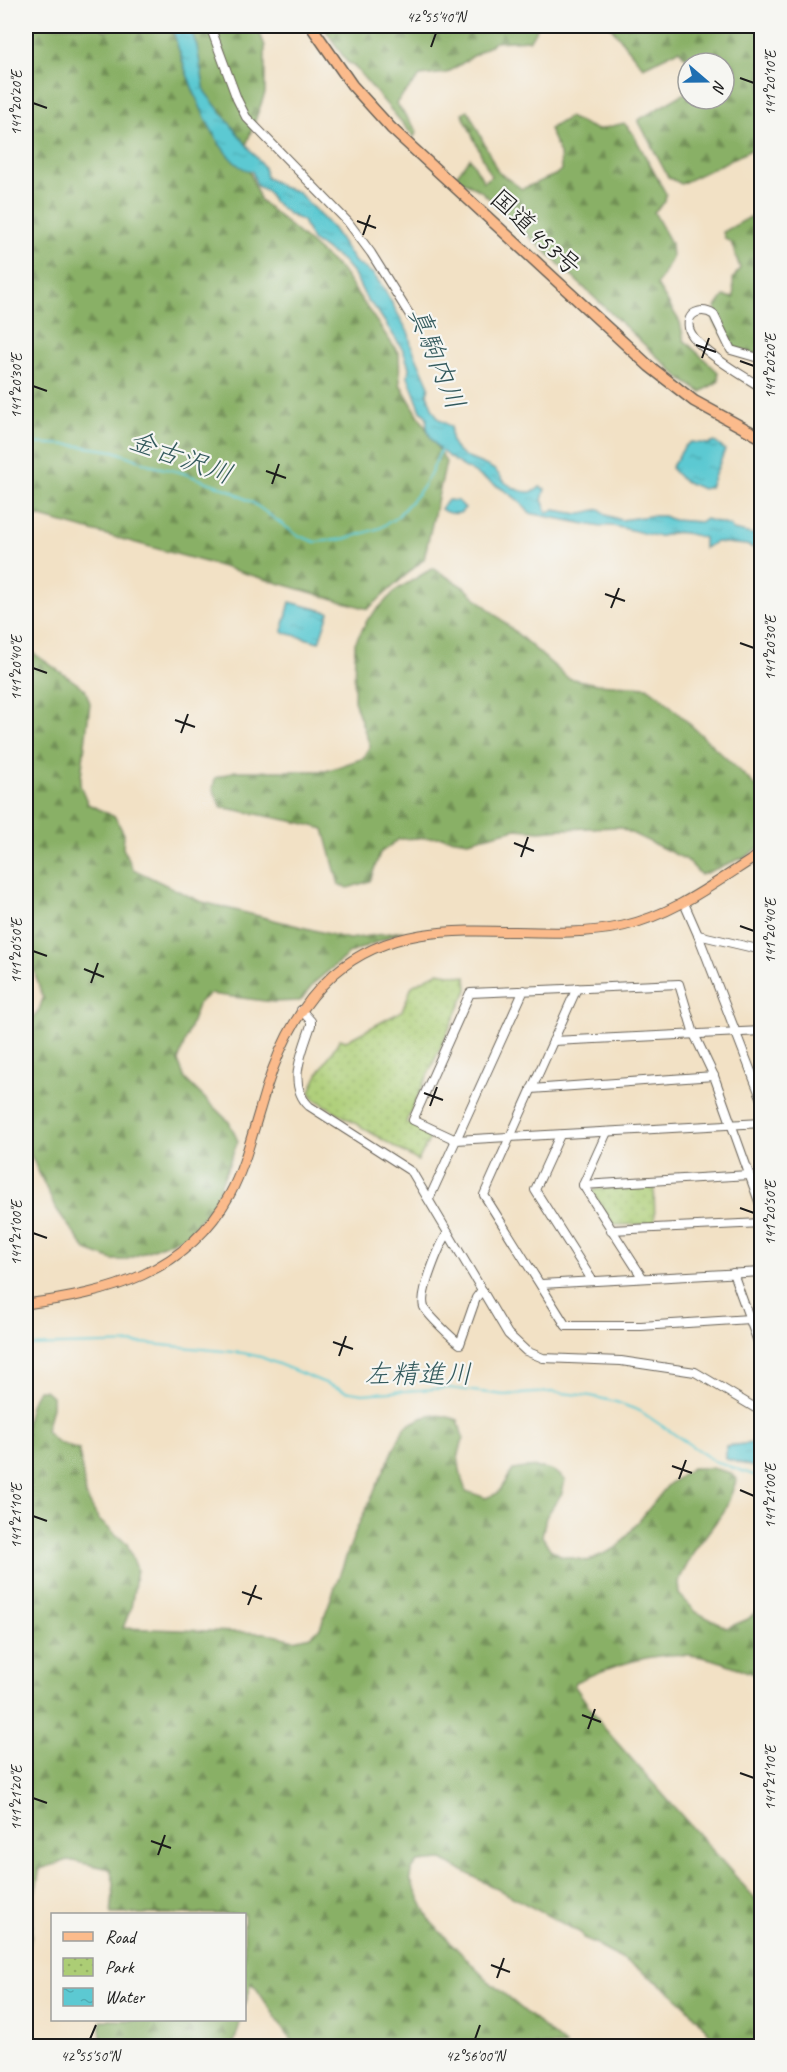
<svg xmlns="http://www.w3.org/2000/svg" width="787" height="2072" font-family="Caveat,'Klee One',sans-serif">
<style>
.forest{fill:url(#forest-firs);stroke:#526641;stroke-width:1.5}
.park{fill:url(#park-dots);stroke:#647448;stroke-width:1.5}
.water{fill:url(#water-ripples);stroke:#3c7277;stroke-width:1.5}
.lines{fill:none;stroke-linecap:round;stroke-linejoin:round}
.stream{stroke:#5cc9d2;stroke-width:2}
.minor-casing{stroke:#676157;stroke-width:10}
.major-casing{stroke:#676157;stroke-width:11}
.highway-casing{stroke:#676157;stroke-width:13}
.minor{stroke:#fff;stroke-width:8}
.major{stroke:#fbbb8c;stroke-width:9}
.highway{stroke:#fbbb8c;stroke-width:10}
.ticks{fill:none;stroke:#1c1c1c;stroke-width:2}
.labels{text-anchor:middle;stroke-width:4.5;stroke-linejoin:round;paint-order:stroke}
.street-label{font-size:26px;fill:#1c1c1c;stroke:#f6f6f2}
.water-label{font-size:27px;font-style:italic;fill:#32595c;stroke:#f6f6f2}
.neatline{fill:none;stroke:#1c1c1c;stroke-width:2}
.ticks-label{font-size:15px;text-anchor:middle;fill:#1c1c1c}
</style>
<defs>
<pattern id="forest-firs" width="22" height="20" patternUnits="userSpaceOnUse" patternTransform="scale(1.5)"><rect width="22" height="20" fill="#89b066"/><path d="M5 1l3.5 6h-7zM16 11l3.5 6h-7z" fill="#6f8e53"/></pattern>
<pattern id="park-dots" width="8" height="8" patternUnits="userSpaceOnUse" patternTransform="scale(1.5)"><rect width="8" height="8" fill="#accd75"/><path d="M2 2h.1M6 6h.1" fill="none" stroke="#93af65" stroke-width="1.8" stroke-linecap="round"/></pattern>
<pattern id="water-ripples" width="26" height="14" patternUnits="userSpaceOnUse" patternTransform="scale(1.5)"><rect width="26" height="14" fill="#5cc9d2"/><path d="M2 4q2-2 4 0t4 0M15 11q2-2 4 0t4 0" fill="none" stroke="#4facb4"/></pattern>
</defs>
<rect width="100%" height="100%" fill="#f6f6f2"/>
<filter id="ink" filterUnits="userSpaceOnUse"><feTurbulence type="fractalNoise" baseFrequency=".0167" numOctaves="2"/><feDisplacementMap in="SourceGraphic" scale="12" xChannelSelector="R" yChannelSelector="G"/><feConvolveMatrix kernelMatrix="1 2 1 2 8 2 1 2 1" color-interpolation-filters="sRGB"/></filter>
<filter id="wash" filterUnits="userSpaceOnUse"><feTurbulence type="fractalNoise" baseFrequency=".008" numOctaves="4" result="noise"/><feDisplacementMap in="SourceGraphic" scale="24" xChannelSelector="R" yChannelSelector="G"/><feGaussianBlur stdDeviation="1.35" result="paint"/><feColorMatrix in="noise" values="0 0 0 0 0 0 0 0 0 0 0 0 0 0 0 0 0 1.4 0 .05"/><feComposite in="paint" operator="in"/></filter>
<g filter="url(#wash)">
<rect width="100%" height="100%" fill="#f2e1c5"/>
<!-- forest -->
<g class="forest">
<path d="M26 26H98L105 31 120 26H257L265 46V93L243 154 260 200 341 270 399 354 400 384 446 462 424 559 368 609 209 563 26 513Z"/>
<path d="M323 26H538L530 40 495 42 447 73 420 76 396 103 417 131 414 137 353 65 347 62Z"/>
<path d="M610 26H761V157L755 148 681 184 668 177 638 120 688 91V99H724V63H690L679 50 643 67Z"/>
<path d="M468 110 498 172 522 189 555 175 561 170 560 154 549 129 569 117 597 130 624 123 632 132 666 194 665 202 654 212 671 243 672 258 657 285 680 322 684 340 718 372 719 381 701 392 682 380 481 191 455 177 470 158 484 182 491 176 462 113Z"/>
<path d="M761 211V357L734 348 714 322 716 307 724 296 734 298 733 279 740 268 731 242 725 239 723 232Z"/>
<path d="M433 568 465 588 568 678 597 684 647 687 662 698 761 791V846L747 856 701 875 687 860 619 827 563 829 540 831 516 829 468 841 442 837 399 839 380 853 370 881 348 888 339 885 324 829 302 823 221 807 213 789 215 778 235 771H326L364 758 370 746 354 701 355 643 368 619 396 590Z"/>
<path d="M26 648 85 689 90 703 80 785 88 804 115 817 124 834 123 848 133 869 199 901 349 939 403 931 350 953 315 982 300 1001 273 1002 210 994 199 1002 178 1061 185 1079 229 1122 238 1141 213 1204 186 1236 125 1260H113L86 1250 55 1207 26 1145V1025L39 1010 43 998 26 947Z"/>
<path d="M38 1390H45L52 1396V1407L46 1430C53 1443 66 1445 79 1450L86 1496 99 1520 127 1544 137 1569 131 1608 123 1628 266 1633 294 1640 311 1636 320 1628 356 1530 404 1428C423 1414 436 1412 458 1420L463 1438 458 1459 462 1480 466 1491 486 1498 498 1493 513 1470C531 1466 552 1465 565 1480L562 1493 546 1517 542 1536 550 1549 562 1556 588 1561 618 1547 668 1485 692 1468H712L731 1473 737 1479 725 1510 695 1550 678 1582 679 1594 696 1612 727 1628 748 1619 761 1607V1677C740 1669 718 1659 696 1656 659 1649 609 1667 575 1682L574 1685 605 1729 761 1905V2046H717C692 2002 645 1970 601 1948L598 1944 583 1938 581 1933 442 1860 418 1862 411 1871 410 1879 431 1922 485 1978 566 2046H295L252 1982 245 2005 244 1914H111L114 1883 110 1869 68 1860 40 1869 33 1904V1923L26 1966V1422L30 1405Z"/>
<path d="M101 2020H241L233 2046H103L100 2030Z"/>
</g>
<!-- park -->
<g class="park">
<path d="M438 972 466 977 467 990 406 1122 432 1134 418 1161 313 1098 310 1091 319 1072 340 1039 346 1041 402 1011 412 986Z"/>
<path d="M654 1186 655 1224 614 1225 592 1192 596 1189Z"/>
</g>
<!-- water -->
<g class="water">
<path d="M172 26H189L197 46 205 92 264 167 266 177 282 187 298 192 333 229 355 262 373 274 384 289 409 334 411 345 429 386 427 394 433 410 439 419 451 427C448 459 472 457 493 469 499 473 501 479 506 483 516 490 530 497 540 487L545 489 542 500 547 512 555 510 578 514 600 509 606 515 621 520 650 516H664L673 520 702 522 706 519 730 526 733 530 761 536V551L746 545 716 542 704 548V538C695 535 681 531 671 533 666 534 663 537 658 536 643 535 613 522 601 527L529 513C510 479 420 463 427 417L421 411 408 377 409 367 403 350 377 310 367 300 354 274 343 261 312 240 303 221 289 214 273 201 267 191 257 186 252 171C215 168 180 57 172 26Z"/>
<path d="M691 442 708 444 715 442 725 450 710 487 702 489 682 480 671 468 685 446Z"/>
<path d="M448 500 458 501 465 508 460 513C453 514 447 514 441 509Z"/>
<path d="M290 602 329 612 319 642 282 632Z"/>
<path d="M761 1442V1469L726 1459V1446Z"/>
</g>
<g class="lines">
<!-- stream -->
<g class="stream">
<path d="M26 443 72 445 114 451 156 467 180 472 229 490 253 503 297 535 315 542 345 539 380 528 397 517 420 491 431 473 442 447"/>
<path d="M26 1346 141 1343 243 1353 261 1357 345 1391 362 1394 449 1388 504 1395 551 1392 591 1396 616 1402 640 1411 714 1461 762 1478"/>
</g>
</g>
</g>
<g filter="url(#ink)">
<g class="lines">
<!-- minor casing -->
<g class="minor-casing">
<g id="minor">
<path d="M210 26 237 99 246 117 348 222 371 253 411 317"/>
<path d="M762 359 731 350 714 315C702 307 686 312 689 328 690 334 698 343 703 347 717 361 744 376 762 388"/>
<path d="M684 903 698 935 762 1100"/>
<path d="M698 935 762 950"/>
<path d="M577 988 484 1195 566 1326H641L750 1319"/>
<path d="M524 990 456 1140 413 1120 470 993 679 984 694 1034 714 1076 762 1210"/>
<path d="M301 1010 311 1021V1025C303 1051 286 1084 309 1106L412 1172 508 1334 526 1351 543 1358 621 1361 695 1372 762 1412"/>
<path d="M553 1041 762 1031"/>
<path d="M531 1089 714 1076"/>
<path d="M607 1132 583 1185 642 1277"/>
<path d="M560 1135 535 1190 592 1280"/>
<path d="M583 1185 749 1175"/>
<path d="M429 1199 456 1140 762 1123"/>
<path d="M611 1230 762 1223"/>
<path d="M448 1233C440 1244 419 1294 424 1307 427 1314 453 1339 460 1344L476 1298 482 1290"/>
<path d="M733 1273 762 1353"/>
<path d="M541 1284 762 1272"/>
</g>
</g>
<!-- major casing -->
<g class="major-casing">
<path id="major" d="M26 1304C109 1293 186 1274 230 1194 244 1168 251 1138 260 1109 274 1058 294 1010 334 974 417 902 527 947 623 926 676 914 717 881 762 853"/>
</g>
<!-- highway casing -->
<g class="highway-casing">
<path id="highway" d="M311 26 352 85 391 128 649 366 694 401 762 438"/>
</g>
<!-- minor -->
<use href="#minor" class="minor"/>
<!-- major -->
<use href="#major" class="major"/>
<!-- highway -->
<use href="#highway" class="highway"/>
</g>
</g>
<!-- ticks -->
<path class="ticks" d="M431 47 436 33M740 78 754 83M33 103 47 108M357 221 376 228M363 235 370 215M696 345 716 352M702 358 709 338M740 361 754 366M33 386 47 391M266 471 286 478M272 484 279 464M605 594 625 601M611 608 619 588M740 643 754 648M33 668 47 673M175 720 195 727M181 733 188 714M514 843 534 851M521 857 528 837M740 926 754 931M33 951 47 956M84 969 104 977M91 983 98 963M424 1093 443 1100M430 1106 437 1087M740 1208 754 1213M33 1233 47 1238M333 1342 353 1349M339 1356 346 1336M672 1466 692 1473M679 1479 686 1460M740 1490 754 1496M33 1516 47 1521M242 1592 262 1599M248 1605 256 1585M582 1715 601 1722M588 1729 595 1709M740 1773 754 1778M33 1798 47 1803M151 1841 171 1848M158 1855 165 1835M491 1965 510 1972M497 1978 504 1958M90 2039 96 2025M475 2039 480 2025"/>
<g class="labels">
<!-- street labels -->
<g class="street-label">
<text transform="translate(536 232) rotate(43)" y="9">国道453号</text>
</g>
<!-- water labels -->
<g class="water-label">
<text transform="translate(437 358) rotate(68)" y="9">真駒内川</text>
<text transform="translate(181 457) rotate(20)" y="9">金古沢川</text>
<text x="418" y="1383">左精進川</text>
</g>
</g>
<!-- margin -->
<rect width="787" height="2072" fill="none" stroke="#f6f6f2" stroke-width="66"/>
<!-- legend -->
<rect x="51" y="1913" width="195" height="108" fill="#f6f6f2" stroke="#9f9f9c" stroke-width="1.5"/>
<rect x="63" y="1932" width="30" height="9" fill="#fbbb8c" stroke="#9f9f9c" stroke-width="1.5"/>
<text x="105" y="1943" font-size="18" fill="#1c1c1c">Road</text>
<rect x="63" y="1958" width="30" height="18" fill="url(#park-dots)" stroke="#9f9f9c" stroke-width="1.5"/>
<text x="105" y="1973" font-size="18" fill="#1c1c1c">Park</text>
<rect x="63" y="1988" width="30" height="18" fill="url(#water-ripples)" stroke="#9f9f9c" stroke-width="1.5"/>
<text x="105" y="2003" font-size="18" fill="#1c1c1c">Water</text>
<!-- north arrow -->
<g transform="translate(706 81) rotate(110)"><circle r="28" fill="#f6f6f2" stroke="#9f9f9c" stroke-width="1.5"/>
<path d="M0-4.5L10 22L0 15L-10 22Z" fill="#1f6fb2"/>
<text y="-9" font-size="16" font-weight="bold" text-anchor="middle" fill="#1c1c1c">N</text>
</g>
<rect x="33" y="33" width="721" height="2006" class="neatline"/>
<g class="ticks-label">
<text x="436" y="22">42°55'40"N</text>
<text transform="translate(770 83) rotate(-90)" y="5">141°20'10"E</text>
<text transform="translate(16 103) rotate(-90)" y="5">141°20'20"E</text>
<text transform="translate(770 366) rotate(-90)" y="5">141°20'20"E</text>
<text transform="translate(16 386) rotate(-90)" y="5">141°20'30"E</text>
<text transform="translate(770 648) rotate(-90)" y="5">141°20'30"E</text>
<text transform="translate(16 668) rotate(-90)" y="5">141°20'40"E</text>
<text transform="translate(770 931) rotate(-90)" y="5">141°20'40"E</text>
<text transform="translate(16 951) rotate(-90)" y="5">141°20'50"E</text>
<text transform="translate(770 1213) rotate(-90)" y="5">141°20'50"E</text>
<text transform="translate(16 1233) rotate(-90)" y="5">141°21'00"E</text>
<text transform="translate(770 1496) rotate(-90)" y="5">141°21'00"E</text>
<text transform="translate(16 1516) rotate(-90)" y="5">141°21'10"E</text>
<text transform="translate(770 1778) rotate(-90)" y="5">141°21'10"E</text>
<text transform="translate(16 1798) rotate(-90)" y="5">141°21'20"E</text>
<text x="90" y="2061">42°55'50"N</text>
<text x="475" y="2061">42°56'00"N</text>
</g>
</svg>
